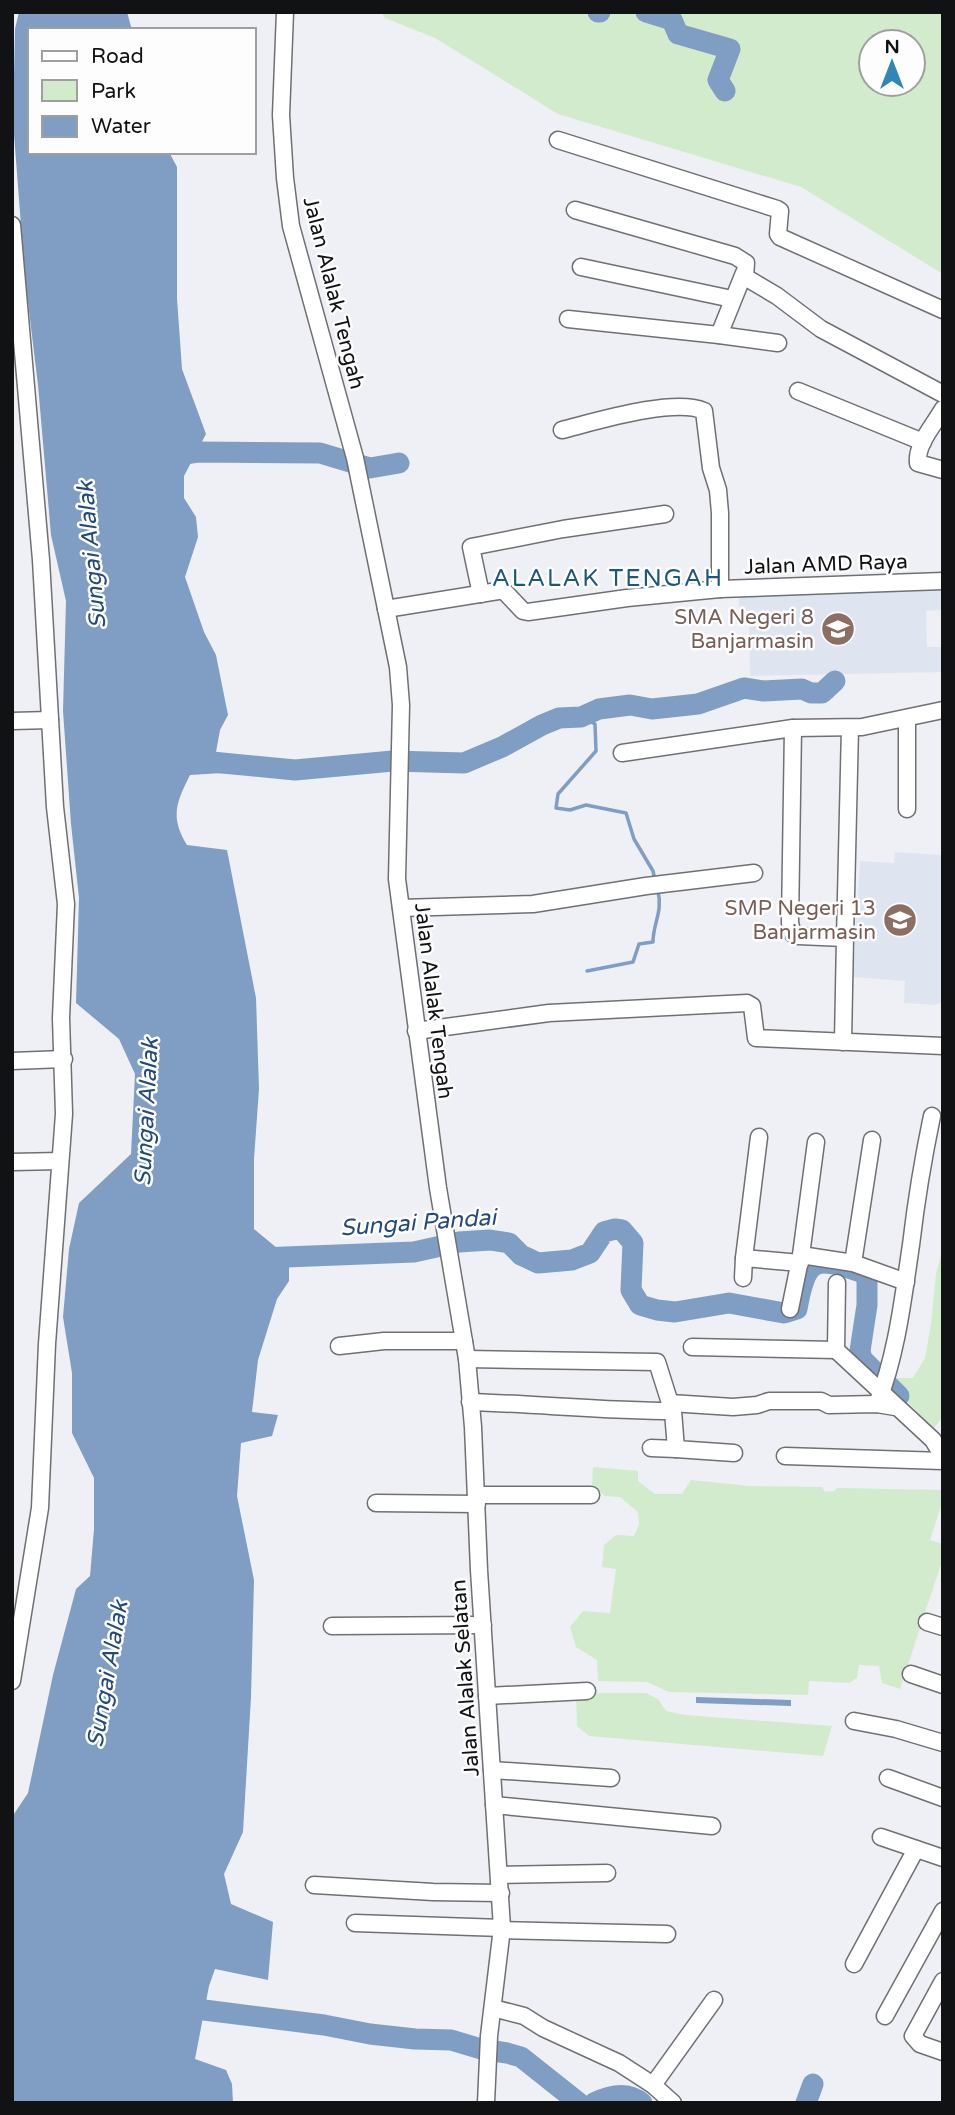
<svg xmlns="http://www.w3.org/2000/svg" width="955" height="2115" font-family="'Varela Round',sans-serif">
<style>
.built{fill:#dfe5f0}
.green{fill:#d1ebcc;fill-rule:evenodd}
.water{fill:#809dc3}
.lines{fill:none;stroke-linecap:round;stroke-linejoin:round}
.stream{stroke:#809dc3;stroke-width:3.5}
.river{stroke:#809dc3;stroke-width:21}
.minor-casing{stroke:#6e7074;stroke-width:19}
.minor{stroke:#fff;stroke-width:16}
.labels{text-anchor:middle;stroke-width:5;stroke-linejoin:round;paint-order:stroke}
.street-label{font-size:21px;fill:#111213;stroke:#fdfdfe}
.education-label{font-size:21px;fill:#785e54;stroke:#fdfdfe;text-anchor:end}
.water-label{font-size:23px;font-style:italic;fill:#234a7b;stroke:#fdfdfe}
.quarter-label{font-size:24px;letter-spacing:2px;fill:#1e5879;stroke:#fdfdfe}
</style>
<rect width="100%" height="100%" fill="#eef0f5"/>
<!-- built -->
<g class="built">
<path d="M943 582V610L926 611 927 647H943V672L750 676 749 611 739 610V588Z"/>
<path d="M895 852 943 855V1002L935 1005 904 1003 905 981 853 977 860 861 894 863Z"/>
</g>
<!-- green -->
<g class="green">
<path d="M381 12H943V274L801 187 558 114 435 38 385 18ZM871 42H913V84H871Z"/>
<path d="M943 1248V1417L933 1429 895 1388 894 1378H913L925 1358 931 1324 936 1274Z"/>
<path d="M593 1467 638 1471V1481L655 1494H682L691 1480 749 1486 822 1487 825 1492 834 1491 837 1488 943 1490V1500L930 1540 943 1544V1558L900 1689 882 1683 879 1666 859 1665 857 1678 849 1683 809 1681 808 1695 669 1692 647 1682 598 1681 597 1660 576 1647 570 1627 583 1611 610 1613 616 1569 602 1567 604 1545 616 1535 634 1536 639 1524 638 1512 620 1497 605 1496 592 1486Z"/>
<path d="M576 1693H646L658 1699 666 1711 685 1715 832 1726 823 1756 589 1736 577 1726Z"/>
</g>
<!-- water -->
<g class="water">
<path d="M19 12H127L132 30H30V152H169L177 167V298L182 369 206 434 184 476V498L196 517 198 537 185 577 204 632 216 655 228 715 220 730 216 752 241 758 238 772 190 775C176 803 170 817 187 845L227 850 256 998 259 1089 254 1159V1229L289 1258V1281L277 1299 258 1360 252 1412 278 1415 272 1436 241 1443 237 1496 254 1580 251 1697 243 1832 224 1874 231 1904 273 1922 268 1980 215 1969 209 1986 195 2059 226 2070 232 2084 233 2103H12V1817L28 1793 53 1675 76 1589 90 1576 94 1529V1478L72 1433V1373L63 1317 69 1249 79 1203 131 1154 135 1074 119 1039 76 1003 79 898 71 824 63 711 66 601 51 535 38 385 25 278 13 121 15 29Z"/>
<path d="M696 1697 791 1700V1706L696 1703Z"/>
</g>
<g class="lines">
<!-- stream -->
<g class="stream">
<path d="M581 717 595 724 596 751 558 794 556 808 570 810 586 805 626 813 634 839 653 871 655 880"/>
<path d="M587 971 633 962 639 944 653 942C653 923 663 912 658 891"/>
</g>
<!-- river -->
<g class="river">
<path d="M598 12H600"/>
<path d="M646 12 672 20 678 34 730 49 718 80 725 91"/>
<path d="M170 456 198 452 320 453 370 468 399 463"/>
<path d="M212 762 295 770 393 761 464 763 502 747 542 725 559 718 581 717 599 709 630 705 652 709 698 704 744 688 764 691 802 689 811 693H822L835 681"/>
<path d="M260 1258 414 1252 459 1242 490 1240 509 1243 521 1255 538 1263 572 1260 590 1253 604 1232 615 1229 622 1230 633 1243 631 1290 640 1305 657 1310 675 1312 729 1303 784 1313 797 1309C807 1252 817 1258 867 1274V1305L860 1351 862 1359 899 1396"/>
<path d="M180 1999 204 2010 324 2025 370 2034 415 2039 451 2040 481 2049 507 2053 521 2057 579 2103"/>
<path d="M594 2103C610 2095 627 2091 642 2103"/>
<path d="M806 2103 813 2084"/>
</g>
<!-- minor casing -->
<g class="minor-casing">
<g id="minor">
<path d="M285 12 281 115 285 178 291 226 355 458 398 667 401 705 397 879 438 1188 467 1359 473 1427 479 1570 502 1928 489 2036 486 2103"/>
<path d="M558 140 777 209 780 211 778 234 780 237 943 310"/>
<path d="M575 210 735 256 746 263 745 277 777 296 821 329 943 394"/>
<path d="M12 225 41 560 55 807 66 904 61 1018 64 1114 47 1344 40 1508 12 1681"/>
<path d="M581 267 732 299"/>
<path d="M568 319 719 335 744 273"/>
<path d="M719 335 778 343"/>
<path d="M798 391 923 442"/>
<path d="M943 409C934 425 916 444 918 463L943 470"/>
<path d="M562 430C594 422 675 397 704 411L711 468 718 490 720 513V589"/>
<path d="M481 594 471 547 563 529 665 514"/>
<path d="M386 609 498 591H504L523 611 528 612 627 598 720 589 943 581"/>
<path d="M907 718V809"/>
<path d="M12 721 50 720"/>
<path d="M793 728 790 923 793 934 798 936 845 938 843 1042"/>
<path d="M622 753 793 728 862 727 943 710"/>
<path d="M401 908 533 904 646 886 754 873"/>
<path d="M845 938 850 728"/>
<path d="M416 1031 549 1013 747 1003 752 1006 756 1038 943 1046"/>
<path d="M12 1061 64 1059"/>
<path d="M816 1142 801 1255 853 1263 906 1282"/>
<path d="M12 1162 60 1161"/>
<path d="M744 1258 759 1137"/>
<path d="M853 1263 872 1140"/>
<path d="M743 1278 744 1258 800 1263"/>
<path d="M837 1283 836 1350 933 1440 943 1457"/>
<path d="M790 1309 801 1255"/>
<path d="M339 1346 384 1341H464"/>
<path d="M692 1347 836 1350"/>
<path d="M467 1359 657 1362 670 1403 733 1407 757 1405 769 1401H821L829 1405 877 1404 895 1407"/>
<path d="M470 1402C538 1404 605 1411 673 1411"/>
<path d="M670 1403 673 1411 676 1449 734 1453"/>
<path d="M877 1404C897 1354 903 1298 911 1245 916 1202 923 1159 932 1116"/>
<path d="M651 1448 676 1449"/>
<path d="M785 1456 943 1461"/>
<path d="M476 1495H591"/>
<path d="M376 1503 477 1504"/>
<path d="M927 1622 943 1627"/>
<path d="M332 1626 483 1625"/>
<path d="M911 1674 943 1685"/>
<path d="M487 1696 587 1691"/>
<path d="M854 1721 896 1729 943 1743"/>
<path d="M492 1770 611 1778"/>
<path d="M888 1778 943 1798"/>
<path d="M494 1805 712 1826"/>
<path d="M881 1837 943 1858"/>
<path d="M500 1875 607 1873"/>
<path d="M314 1885 433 1892 501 1893"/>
<path d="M355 1923 502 1928"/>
<path d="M502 1930 667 1934"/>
<path d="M854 1964 916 1849"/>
<path d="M943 1981 913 2036 920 2044 943 2052"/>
<path d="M493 2008 524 2016 543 2028 619 2063 653 2085 673 2103"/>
<path d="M885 2016 943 1911"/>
<path d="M653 2085 714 2000"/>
</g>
</g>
<!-- minor -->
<use href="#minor" class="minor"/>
</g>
<!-- icons -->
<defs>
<g id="school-disc" transform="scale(1.75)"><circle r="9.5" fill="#8d6e63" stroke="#fdfdfe"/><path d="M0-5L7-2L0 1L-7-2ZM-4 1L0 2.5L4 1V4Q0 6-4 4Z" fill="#fff"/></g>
</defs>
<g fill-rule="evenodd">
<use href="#school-disc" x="838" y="629"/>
<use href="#school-disc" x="900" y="920"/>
</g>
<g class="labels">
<!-- street labels -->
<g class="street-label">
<text transform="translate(334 293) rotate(76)" y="7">Jalan Alalak Tengah</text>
<text transform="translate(826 564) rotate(-2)" y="7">Jalan AMD Raya</text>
<text transform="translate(434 1001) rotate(83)" y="7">Jalan Alalak Tengah</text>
<text transform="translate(465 1678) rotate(-94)" y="7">Jalan Alalak Selatan</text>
</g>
<!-- education labels -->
<g class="education-label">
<text x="814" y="624">SMA Negeri 8<tspan x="814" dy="24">Banjarmasin</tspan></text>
<text x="876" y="915">SMP Negeri 13<tspan x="876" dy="24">Banjarmasin</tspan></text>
</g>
<!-- water labels -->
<g class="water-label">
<text transform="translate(91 555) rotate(-95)" y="8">Sungai Alalak</text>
<text transform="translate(146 1112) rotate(-87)" y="8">Sungai Alalak</text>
<text transform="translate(418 1222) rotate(-4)" y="8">Sungai Pandai</text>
<text transform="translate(107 1674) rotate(-80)" y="8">Sungai Alalak</text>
</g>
<!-- quarter labels -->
<g class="quarter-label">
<text x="608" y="586">ALALAK TENGAH</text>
</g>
</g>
<!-- border -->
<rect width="955" height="2115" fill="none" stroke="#111213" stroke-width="28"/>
<!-- legend -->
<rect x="28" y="28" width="228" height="126" fill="#fdfdfe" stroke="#9f9fa0" stroke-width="2"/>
<rect x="42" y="51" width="35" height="10" fill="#ffffff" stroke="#9f9fa0" stroke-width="2"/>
<text x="91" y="63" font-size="21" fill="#111213">Road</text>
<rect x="42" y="80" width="35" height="21" fill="#d1ebcc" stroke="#9f9fa0" stroke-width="2"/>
<text x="91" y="98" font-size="21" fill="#111213">Park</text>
<rect x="42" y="116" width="35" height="21" fill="#809dc3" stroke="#9f9fa0" stroke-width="2"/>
<text x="91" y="133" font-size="21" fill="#111213">Water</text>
<!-- north arrow -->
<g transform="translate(892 63)"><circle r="33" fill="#fdfdfe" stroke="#9f9fa0" stroke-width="2"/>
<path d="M0-5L12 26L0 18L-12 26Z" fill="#3286b6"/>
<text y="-10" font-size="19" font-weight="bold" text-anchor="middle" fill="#111213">N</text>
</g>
</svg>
